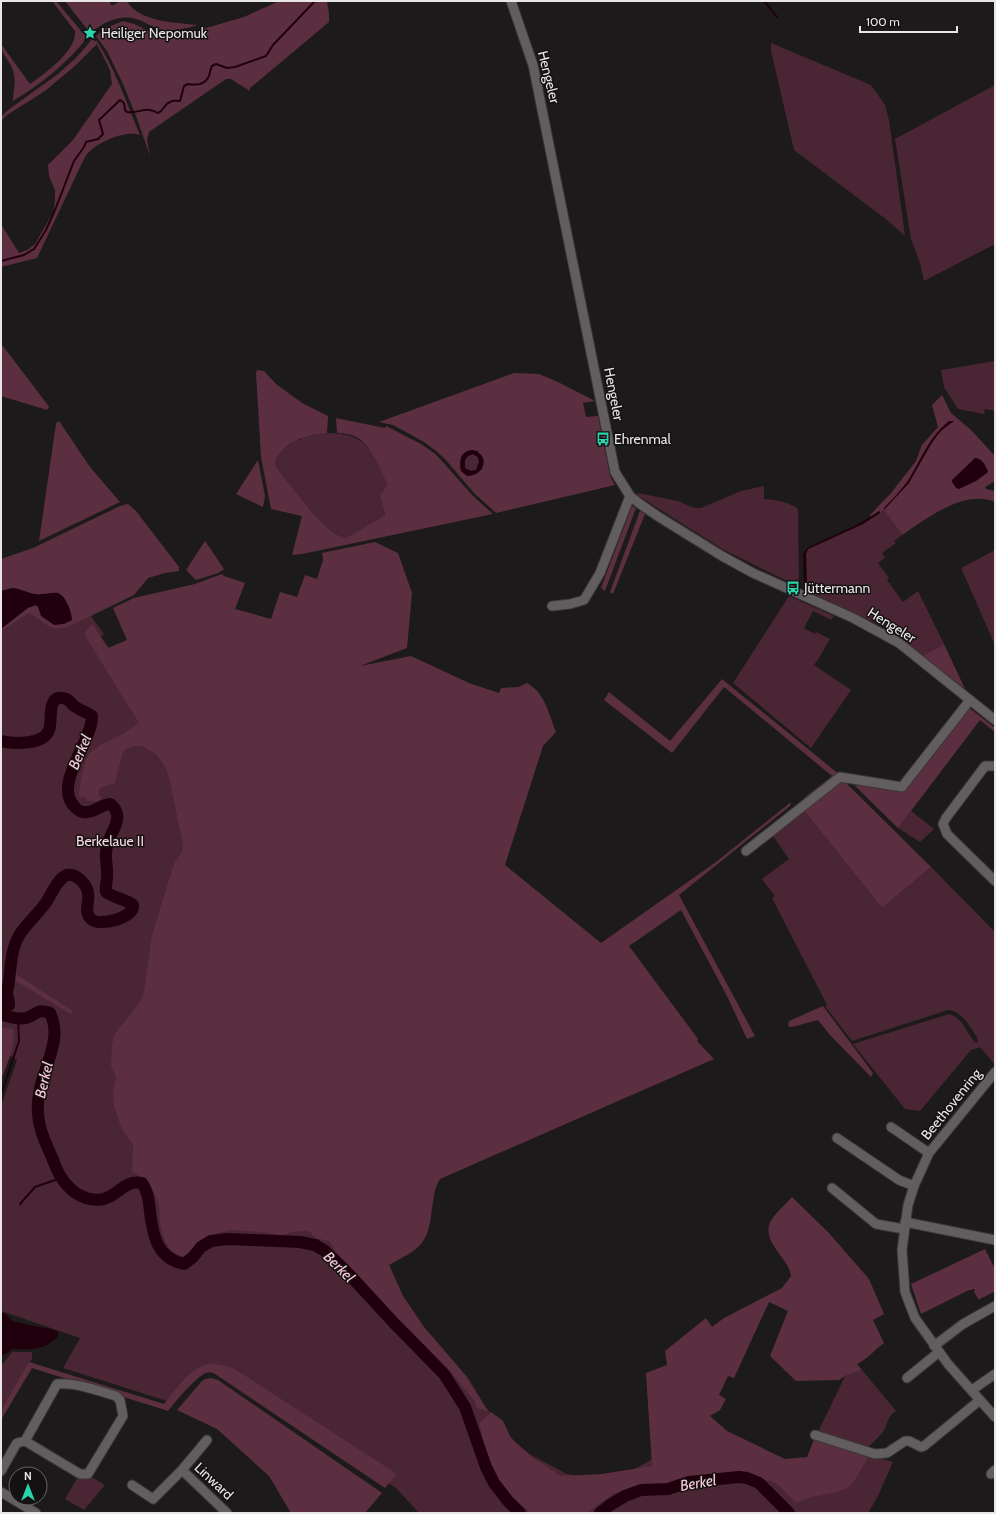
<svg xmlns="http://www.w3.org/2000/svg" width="996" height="1514" font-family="Cabin,sans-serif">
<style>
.green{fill:#4a2533}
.forest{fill:#5c2f40;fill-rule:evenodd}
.water{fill:#21000e;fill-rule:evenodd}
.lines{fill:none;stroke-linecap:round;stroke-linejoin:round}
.stream{stroke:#21000e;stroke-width:2}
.river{stroke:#21000e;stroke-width:12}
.minor-casing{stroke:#393638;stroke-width:11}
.minor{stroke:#625d5e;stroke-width:9}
.labels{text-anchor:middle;stroke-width:3;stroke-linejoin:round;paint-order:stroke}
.poi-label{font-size:14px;fill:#e9e6e7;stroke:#141112;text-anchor:start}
.street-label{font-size:14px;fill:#e9e6e7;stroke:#141112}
.park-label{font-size:14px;fill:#f9d7e2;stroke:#141112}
.water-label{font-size:15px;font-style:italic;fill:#fac9d9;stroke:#141112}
</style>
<rect width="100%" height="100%" fill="#1d1a1b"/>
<!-- green -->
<g class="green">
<path d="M771 43 871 85 885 105 889 120 905 236 887 220 794 150 771 51Z"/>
<path d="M995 85V244L924 281 920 263 911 239 895 139Z"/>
<path d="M995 361V411L985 409 984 414 958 409 944 387 941 370Z"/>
<path d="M327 433C370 433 370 452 389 485L380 495 385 515 346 538 333 533 311 511 276 467 275 462C285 442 305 435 327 433Z"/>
<path d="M473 454 478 457 479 462 476 470 471 471 465 468V460L468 456Z"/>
<path d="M764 486V499C773 499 792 503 798 509L799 587 724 550 637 495 638 493 678 501 694 508H701L741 491Z"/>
<path d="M884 510 902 535 894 541 896 543 882 553 885 558 878 563 889 578 887 580 903 602 918 591 944 644 923 656 886 628 807 591 806 554 808 549 863 524Z"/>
<path d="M995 550V645L961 568Z"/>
<path d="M1 562 88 612 104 634 101 637 132 678 155 712 273 1214 387 1260 406 1304 415 1319 444 1350 452 1362 467 1376 485 1406 500 1426 518 1445 531 1455 567 1474 586 1477 609 1474 634 1469 656 1457 859 1474 869 1456H871L893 1462 877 1498 868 1513H419L396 1488 208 1364 189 1375 167 1401 63 1368 80 1338 1 1311V1106L17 1060 9 1055 1 1056Z"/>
<path d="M789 596 834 616 831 620 813 611 804 628 815 634 816 632 830 639 819 658 814 665 851 690 811 748 733 683Z"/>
<path d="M803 809 882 908 931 867 995 932V1065L980 1047 971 1050 920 1111 905 1109 853 1044 949 1014C964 1018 966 1034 976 1043L978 1041 977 1037C970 1027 962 1011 948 1010L852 1041 825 1006 858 991 827 1005 772 898 775 896 762 879 789 859 771 833Z"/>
<path d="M911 811 934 829 920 842 898 828Z"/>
<path d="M12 1352H32V1359L1 1410V1366Z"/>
<path d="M862 1370 896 1411C887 1416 888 1424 883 1432 877 1439 871 1444 865 1450L818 1432 845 1376Z"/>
<path d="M90 1476 105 1485 84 1510 65 1499 78 1477 81 1479Z"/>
</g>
<!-- forest -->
<g class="forest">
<path d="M52 1H56L87 38C66 64 41 84 13 101 13 92 16 84 14 75 13 63 1 56 1 44L30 84C45 73 77 51 75 31Z"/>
<path d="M65 1H109L111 5H114L120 1H127C138 22 178 23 198 25 188 28 175 31 165 30 154 29 146 22 136 19 120 14 102 23 90 33Z"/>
<path d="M279 1H327L329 14V22L250 88V91L231 79H226L149 132 147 140 150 156 136 116 123 84 107 51 96 36 104 29 123 21 134 24 149 31 164 35 189 33 244 17Z"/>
<path d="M94 37C115 67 126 102 140 135 126 130 101 141 90 151 87 153 85 157 83 161L37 258 1 267V224L19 253 27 250 35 244 54 211 55 199V190L49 176 48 165 73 140 112 84 110 70 97 44 76 65 45 91 7 115 1 121V117L8 110 58 74 76 58Z"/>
<path d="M3 346 47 404 49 407 47 410 1 396V347Z"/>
<path d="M257 370 264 371 276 384 302 403 328 416 327 433C305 435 285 441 275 462L276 467 311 511 333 533 346 538 385 515 380 495 388 485C381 471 370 443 356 437 350 434 344 433 337 433L336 418 385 428 386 426 421 444 434 453 442 461 472 495 493 514 302 554 292 555 302 516 271 509 261 457 256 373Z"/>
<path d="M514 373 539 374 558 382 595 401 583 403 586 417 598 416 610 476 615 485 496 513 474 493 445 459 436 451 424 442 393 425 379 422ZM472 450 478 451 482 470 463 473C460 463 458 452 472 450Z"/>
<path d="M942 395 951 413 971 430 995 456V481L985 487 986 489 995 491V502C964 489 926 519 902 535L884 510 880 513 879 511 871 517 870 515 891 493 916 461 922 445 938 427 932 405Z"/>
<path d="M59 421 90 467 120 502 39 541 56 424 57 422Z"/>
<path d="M258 460 265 496 263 507 236 494Z"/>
<path d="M128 504 136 511 179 567V571L165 573 148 578 134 595 70 626C47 633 47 622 29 613L1 631V559L33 548 120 506Z"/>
<path d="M632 506 636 508 605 591 601 588Z"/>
<path d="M640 511 645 514 613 594 610 592Z"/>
<path d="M205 541 224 569 218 573 196 580 186 570Z"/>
<path d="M375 542 398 553 412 593 407 648 360 666 411 656 469 683 499 693 501 688 519 687 527 683C545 693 549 714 556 732L543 746 505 865 601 943 716 862 791 802 790 806 679 895 755 1036 747 1039 727 996 681 910 629 946 698 1039 697 1041 714 1059 440 1179C434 1188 434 1197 432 1208 428 1246 420 1248 389 1265L403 1296 424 1327 462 1371 488 1411 476 1408V1403L454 1376 419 1340 398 1323 374 1293 344 1263 329 1241 315 1238 310 1232 305 1231 292 1232 282 1235 262 1232 231 1230 217 1233 188 1256C166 1259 161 1230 159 1215L160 1213C158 1198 154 1189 143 1179 140 1176 137 1175 135 1173L132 1172 133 1145 121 1127 114 1106 113 1093 116 1077 111 1066 112 1045 114 1035 137 1006 144 993 152 935 174 864 183 850V844L169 778 166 768 157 755 143 746H133L126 749 122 755 115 783 100 788C98 792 99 796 102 799L97 801H87L85 797H80L79 795C81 781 82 754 97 748L98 746 121 735 139 723 84 634 92 624 108 648 127 640 113 608 134 598 195 584 222 574 224 576 245 583 235 609 271 619 280 592 297 597 305 575 317 579 323 560 322 553Z"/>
<path d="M944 644 965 689 923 656Z"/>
<path d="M722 679 840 775 805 801V797L832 776 724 687 672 753 604 700 609 692 670 741Z"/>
<path d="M968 707 995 728V732L980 720 898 828 849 780 903 789Z"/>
<path d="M842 779 931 867 882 908 803 809Z"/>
<path d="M14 973 73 1011 71 1014 12 979Z"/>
<path d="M823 1006 873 1073 871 1077 830 1035 818 1020 792 1027 788 1026 789 1021Z"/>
<path d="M1 1028 13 1029C16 1046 7 1064 1 1080Z"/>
<path d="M792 1197 829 1233 869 1279 884 1314 873 1320 884 1343C874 1350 868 1359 857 1364L862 1370 845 1376 839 1380 796 1381 770 1356 788 1311 769 1302 734 1378 728 1376 719 1395 726 1399 720 1410 710 1416 727 1431 785 1459 807 1457 815 1437 869 1456 859 1474 849 1487 838 1492 810 1497 796 1503 780 1486 772 1481 763 1480 748 1475 729 1473 719 1475 686 1477 673 1485 664 1487 634 1486 613 1494 586 1513H531L506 1492 486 1459 482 1442V1432L479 1423 482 1421 491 1412 503 1421 511 1438 533 1458 561 1476 602 1474 652 1466 646 1373 667 1365 665 1351 706 1318 712 1327 724 1318 782 1288 791 1276C789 1265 784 1261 778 1252 758 1225 773 1218 792 1197Z"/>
<path d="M985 1249 995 1269V1293L994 1292 984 1297 981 1298 979 1300 974 1292 975 1289H972V1290H969L921 1314 911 1284Z"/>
<path d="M29 1362 164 1404C175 1391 189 1368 208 1364 216 1363 225 1366 233 1368L397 1474 385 1488 218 1376C214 1373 211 1371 206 1373 197 1376 175 1402 168 1411L32 1368 1 1420V1410Z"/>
<path d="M211 1378 218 1380 382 1493 365 1513H291L269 1476 217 1429 177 1410 202 1381 205 1379Z"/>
</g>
<!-- water -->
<g class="water">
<path d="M949 421H954L942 430 936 437 930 446 909 483 884 510V508C892 500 900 491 907 482 922 459 927 439 949 421Z"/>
<path d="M472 450C491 454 485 476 467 476L461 471C459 461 460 452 472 450ZM473 454 478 457 479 462 476 470 471 471 465 468V460L468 456Z"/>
<path d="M975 458C982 458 985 465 988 471L987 473 976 481 959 489 956 488 952 482V480Z"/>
<path d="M880 511V513L863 524 808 549 806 554 807 591 804 589 803 554 807 548 856 525Z"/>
<path d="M12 588C20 588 27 593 36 594 43 595 51 592 58 593 66 596 72 612 72 620L64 624 54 625 41 616 38 607 36 605 28 608 1 629V591Z"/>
<path d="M1 1313H4L14 1322C20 1322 23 1324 29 1325 39 1327 48 1328 57 1331L59 1335C47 1350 30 1350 12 1349L6 1354 1 1356Z"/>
<path d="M748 1475C768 1480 775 1491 788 1505L781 1510 757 1488 747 1482Z"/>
</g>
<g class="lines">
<!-- stream -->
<g class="stream">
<path d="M764 1 777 17"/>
<path d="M1 261 24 255 34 249 46 230 55 210 74 161 84 147 86 142 98 139 103 134 99 120 120 100 124 103 125 110 127 112C140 114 145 105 158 113 164 111 164 104 170 102 173 100 176 101 180 101L184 86 188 84C196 85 204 86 209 76 210 73 210 70 212 66L216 64 227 68 235 67 266 56 273 45 315 1"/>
<path d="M1 1095 19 1041 18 1018"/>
<path d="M20 1204 35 1187 61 1178"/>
</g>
<!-- river -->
<g class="river">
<path d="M1 741C14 744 44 745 49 730 53 722 46 695 63 698 68 698 70 702 73 705 79 710 86 712 92 716 93 740 53 784 74 806 77 810 82 813 87 812 96 812 102 804 110 804 113 806 116 810 117 814 119 824 109 836 107 846 104 858 108 866 107 877 107 883 105 886 106 892 114 898 125 899 133 905 135 918 99 927 91 919 83 911 90 903 88 893 87 885 77 873 67 875 58 878 52 893 47 901 39 913 28 922 20 934 11 948 11 965 9 981 9 985 7 989 7 993 8 998 9 1000 9 1005L2 1007 3 1015C10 1017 18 1020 26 1018 37 1015 36 1008 50 1013 60 1033 51 1052 45 1072 40 1085 37 1100 38 1114 39 1131 47 1145 53 1160 59 1177 68 1192 86 1198 116 1207 118 1179 142 1183 148 1191 149 1202 150 1212 153 1236 157 1258 184 1264L193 1257 201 1247 211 1241 228 1239 300 1242 315 1245 325 1251 345 1270 394 1323 444 1374 465 1407 486 1467 494 1483 508 1501 520 1513"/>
<path d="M600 1513 610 1505 625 1496 641 1490 668 1489 689 1482 739 1477 747 1478 759 1483 789 1513"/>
</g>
<!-- minor casing -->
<g class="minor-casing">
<g id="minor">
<path d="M511 1 533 65 615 472 630 496 640 504 659 517 722 556 753 573 853 618 899 643 995 720"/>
<path d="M552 606 570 604 584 600 600 573 630 496"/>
<path d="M995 766H985L946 818 943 824 947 834 995 881"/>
<path d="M746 851 840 777 902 787 970 700"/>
<path d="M995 1072 929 1153 914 1186 908 1205 902 1250 905 1292 915 1318 948 1364 995 1417"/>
<path d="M891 1127 929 1153"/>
<path d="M837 1138 899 1180 914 1186"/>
<path d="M832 1188 876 1224 904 1229"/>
<path d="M905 1222 995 1240"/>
<path d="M934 1346 963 1324 995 1306"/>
<path d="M907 1378 939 1352"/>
<path d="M972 1390 995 1374"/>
<path d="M815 1435 875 1454 887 1453 905 1441H909L921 1447 924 1446 980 1400"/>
<path d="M182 1470 227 1513"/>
<path d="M1 1471 15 1446 17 1443 25 1441 57 1384C75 1382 99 1391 116 1396L120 1400 123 1416 88 1474H80L25 1441"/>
<path d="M991 1474 995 1470"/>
<path d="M132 1485 153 1499 182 1470 207 1440"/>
<path d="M1 1492 36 1513"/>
</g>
</g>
<!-- minor -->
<use href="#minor" class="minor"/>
</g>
<!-- icons -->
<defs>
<g id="sight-bare" transform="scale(1.08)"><path d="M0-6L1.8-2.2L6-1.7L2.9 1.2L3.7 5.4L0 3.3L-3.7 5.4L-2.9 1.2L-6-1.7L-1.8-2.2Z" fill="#2ad5ac" stroke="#141112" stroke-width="2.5" paint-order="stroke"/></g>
<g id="bus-bare" transform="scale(1.08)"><path d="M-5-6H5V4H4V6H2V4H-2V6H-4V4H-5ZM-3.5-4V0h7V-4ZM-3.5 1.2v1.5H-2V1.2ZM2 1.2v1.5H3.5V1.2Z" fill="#2ad5ac" stroke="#141112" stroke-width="2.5" paint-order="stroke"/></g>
</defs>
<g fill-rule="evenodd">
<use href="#sight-bare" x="90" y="33"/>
<use href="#bus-bare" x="603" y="439"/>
<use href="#bus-bare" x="793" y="588"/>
</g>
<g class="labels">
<!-- poi labels -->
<g class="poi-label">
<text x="101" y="38">Heiliger Nepomuk</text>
<text x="614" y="444">Ehrenmal</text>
<text x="804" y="593">Jüttermann</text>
</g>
<!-- street labels -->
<g class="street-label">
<text transform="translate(549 77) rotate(76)" y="5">Hengeler</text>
<text transform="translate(614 394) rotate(79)" y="5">Hengeler</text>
<text transform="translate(892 625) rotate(32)" y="5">Hengeler</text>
<text transform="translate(951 1104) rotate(-51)" y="5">Beethovenring</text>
<text transform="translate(214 1481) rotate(43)" y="5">Linward</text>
</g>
<!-- park labels -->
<g class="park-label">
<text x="110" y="846">Berkelaue II</text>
</g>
<!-- water labels -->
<g class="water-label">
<text transform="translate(80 752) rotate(-67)" y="5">Berkel</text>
<text transform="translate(44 1080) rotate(-77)" y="5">Berkel</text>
<text transform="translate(339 1267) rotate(45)" y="5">Berkel</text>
<text transform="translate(698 1483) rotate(-10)" y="5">Berkel</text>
</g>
</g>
<!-- border -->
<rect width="996" height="1514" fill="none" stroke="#e9e6e7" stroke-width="4"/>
<!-- north arrow -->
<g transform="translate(28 1486)"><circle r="19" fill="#141112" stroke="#696667"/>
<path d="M0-3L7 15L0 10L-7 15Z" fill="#2ad5ac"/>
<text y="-6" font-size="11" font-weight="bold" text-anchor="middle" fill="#e9e6e7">N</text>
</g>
<!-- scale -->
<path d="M860 26v6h97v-6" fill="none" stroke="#e9e6e7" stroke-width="2"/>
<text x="866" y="26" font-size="12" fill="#e9e6e7" stroke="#141112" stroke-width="3" paint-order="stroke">100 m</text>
</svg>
